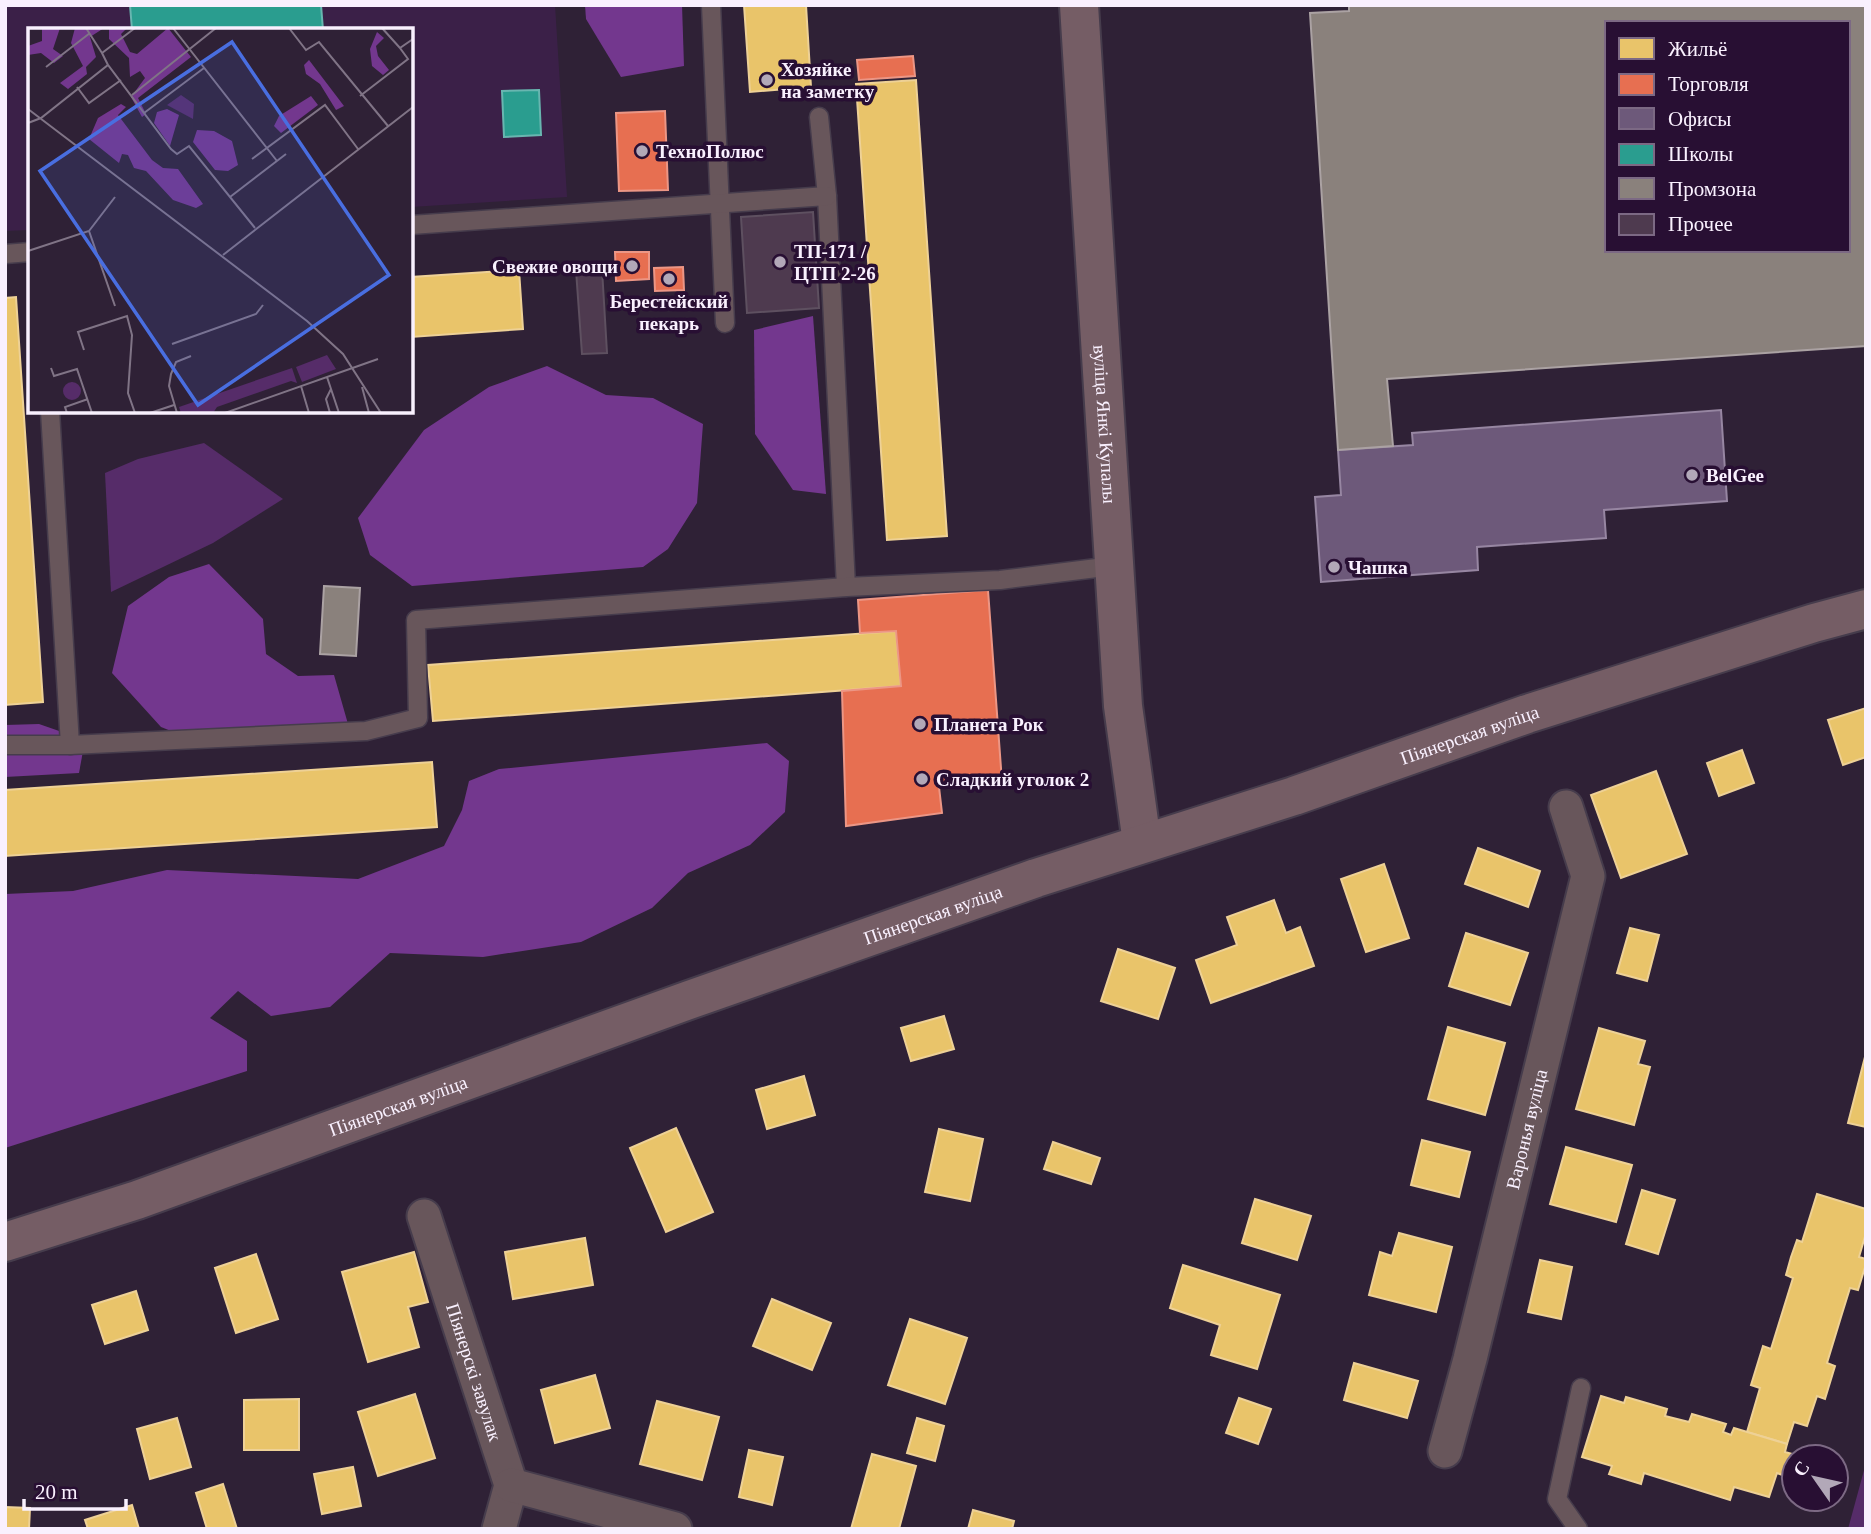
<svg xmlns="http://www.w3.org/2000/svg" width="1871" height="1534" font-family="Georgia,serif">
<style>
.built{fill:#3b2048}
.green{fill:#562c69}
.forest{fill:#73378e}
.homes{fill:#e9c46a;stroke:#eed196;stroke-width:2}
.shops{fill:#e76f51;stroke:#ec9685;stroke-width:2}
.offices{fill:#6d597a;stroke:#9786a2;stroke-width:2}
.schools{fill:#2a9d8f;stroke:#68b6b0;stroke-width:2}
.industry{fill:#8a817c;stroke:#aba2a3;stroke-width:2;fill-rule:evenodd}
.building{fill:#4e3a4f;stroke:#5e5060;stroke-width:2}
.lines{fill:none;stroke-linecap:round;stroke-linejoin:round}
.service-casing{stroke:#463c4c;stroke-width:21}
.minor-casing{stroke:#463c4c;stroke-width:37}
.primary-casing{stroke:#463c4c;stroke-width:42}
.service{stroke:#68565b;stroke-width:18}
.minor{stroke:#68565b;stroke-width:33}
.primary{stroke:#755d65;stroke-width:38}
.poi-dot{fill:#b2a8b8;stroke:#280f33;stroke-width:2.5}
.labels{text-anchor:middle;stroke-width:7;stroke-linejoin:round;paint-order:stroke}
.poi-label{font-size:19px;font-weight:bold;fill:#f9f0fe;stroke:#280f33;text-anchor:start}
.street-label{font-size:19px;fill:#f9f0fe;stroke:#280f33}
.inset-road{fill:none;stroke:#807486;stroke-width:2}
.view{fill:#496ee0;fill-opacity:0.15;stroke:#496ee0;stroke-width:3.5}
.inset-edge{fill:none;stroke:#f9f0fe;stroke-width:3.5}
</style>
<rect width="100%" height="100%" fill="#2f2136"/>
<!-- built -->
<path class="built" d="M5 5H555L567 197 411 207V30H30V230L5 231Z"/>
<!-- green -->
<g class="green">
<path d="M204 443 283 499 213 543 111 592 105 473 138 459Z"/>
<path d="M1866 1463V1529H1848Z"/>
</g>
<!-- forest -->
<g class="forest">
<path d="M585 5H682L684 66 621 77 586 19Z"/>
<path d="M813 316 826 494 793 490 755 434 754 330Z"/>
<path d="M547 366 606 395 653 398 703 424 697 503 668 549 643 567 412 586 370 555 358 518 424 430 489 387Z"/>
<path d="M209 564 263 619 266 654 298 676 334 675 348 724 209 746 161 727 112 673 128 606 169 577Z"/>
<path d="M39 724 85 740 79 773 5 777V725Z"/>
<path d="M767 743 789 761 785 812 750 845 688 873 652 908 581 942 483 957 390 953 330 1007 271 1016 238 991 210 1018 247 1041V1071L5 1148V894L73 891 167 870 358 879 444 846 462 810 469 781 499 769Z"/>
</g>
<!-- homes -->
<g class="homes">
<path d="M744 5H806L811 87 750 92Z"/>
<path d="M916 80 947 536 887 540 856 84Z"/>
<path d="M519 270 523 329 411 337V277Z"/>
<path d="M16 297 43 702 5 705V298Z"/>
<path d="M896 631 901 686 433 721 428 665Z"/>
<path d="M1866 708V757L1843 765 1828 720Z"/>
<path d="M1742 750 1754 783 1719 796 1707 763Z"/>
<path d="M432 762 437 827 5 856V790Z"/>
<path d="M1656 771 1687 854 1621 878 1591 795Z"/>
<path d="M1478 848 1540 871 1528 907 1465 884Z"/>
<path d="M1384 864 1409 938 1366 952 1341 879Z"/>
<path d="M1274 900 1286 933 1300 927 1314 966 1211 1003 1196 960 1237 945 1227 917Z"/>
<path d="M1630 928 1659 935 1647 981 1617 973Z"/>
<path d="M1466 933 1528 953 1510 1005 1449 986Z"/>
<path d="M1118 949 1175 968 1158 1019 1101 1001Z"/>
<path d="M944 1016 954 1049 911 1061 901 1028Z"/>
<path d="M1448 1027 1505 1043 1485 1115 1428 1099Z"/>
<path d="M1599 1028 1645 1041 1638 1064 1650 1067 1634 1125 1576 1109Z"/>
<path d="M1866 1053V1127L1848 1123Z"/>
<path d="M804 1076 815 1115 767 1129 756 1090Z"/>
<path d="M676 1128 713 1212 666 1232 630 1148Z"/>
<path d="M939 1129 983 1139 970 1201 925 1192Z"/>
<path d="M1422 1140 1470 1152 1459 1197 1411 1185Z"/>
<path d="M1053 1142 1100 1158 1091 1184 1044 1169Z"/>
<path d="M1566 1147 1632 1165 1616 1222 1550 1204Z"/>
<path d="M1642 1190 1675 1200 1658 1254 1626 1244Z"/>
<path d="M1817 1194 1866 1209V1233L1859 1257 1866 1259V1264L1858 1290 1850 1288 1841 1317 1827 1363 1835 1366 1825 1399 1817 1396 1807 1426 1794 1422 1787 1444 1747 1432 1760 1388 1751 1385 1763 1346 1771 1349 1793 1278 1786 1275 1791 1257 1797 1240 1802 1242Z"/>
<path d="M1255 1199 1311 1216 1297 1260 1242 1243Z"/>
<path d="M1399 1233 1452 1247 1436 1312 1369 1295 1380 1252 1392 1256Z"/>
<path d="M585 1238 593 1285 513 1299 505 1252Z"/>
<path d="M414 1252 428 1302 408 1307 419 1347 368 1362 342 1272Z"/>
<path d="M256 1254 278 1319 236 1333 215 1268Z"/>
<path d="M1540 1260 1572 1267 1561 1319 1528 1312Z"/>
<path d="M1183 1265 1280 1295 1257 1369 1211 1355 1220 1325 1170 1308Z"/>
<path d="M136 1291 148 1330 105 1344 92 1305Z"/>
<path d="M772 1299 831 1323 812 1370 753 1346Z"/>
<path d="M910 1319 967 1338 945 1404 888 1385Z"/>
<path d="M1354 1363 1418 1381 1407 1418 1344 1400Z"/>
<path d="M595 1375 610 1428 555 1443 541 1390Z"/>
<path d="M415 1394 435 1458 378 1476 358 1412Z"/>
<path d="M1601 1396 1624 1403 1626 1397 1667 1409 1665 1416 1689 1422 1692 1414 1726 1424 1723 1432 1731 1435 1734 1428 1787 1444 1785 1452 1792 1454 1785 1476 1777 1473 1769 1497 1734 1487 1730 1500 1644 1473 1641 1484 1609 1474 1612 1466 1582 1457Z"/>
<path d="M1239 1398 1271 1409 1258 1444 1226 1433Z"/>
<path d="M299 1399V1450H244V1400Z"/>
<path d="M657 1401 719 1417 702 1480 640 1464Z"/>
<path d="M177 1418 191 1467 150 1479 137 1429Z"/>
<path d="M917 1418 944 1426 935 1461 907 1453Z"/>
<path d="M749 1450 783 1457 772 1505 739 1497Z"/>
<path d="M872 1454 916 1466 899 1529H851Z"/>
<path d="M353 1467 361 1506 322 1514 314 1474Z"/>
<path d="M223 1484 237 1529H207L196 1493Z"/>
<path d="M132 1505 139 1529H88L85 1520Z"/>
<path d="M5 1507 30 1508 29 1529H5Z"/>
<path d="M973 1510 1014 1521 1012 1529H968Z"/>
</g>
<!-- shops -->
<g class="shops">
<path d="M913 56 915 76 859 80 857 60Z"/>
<path d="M665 111 668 190 619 191 616 113Z"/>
<path d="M615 252H649V279L616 281Z"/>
<path d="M683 267 684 290 655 291 654 268Z"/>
<path d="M988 590 1002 782 939 787 942 813 846 826 842 691 901 686 896 631 860 633 858 600Z"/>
</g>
<!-- offices -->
<path class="offices" d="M1721 410 1727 501 1604 510 1606 538 1477 547 1478 570 1321 582 1315 497 1341 495 1338 450 1413 445 1412 433Z"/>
<!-- schools -->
<g class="schools">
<path d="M130 5H321L323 30H132Z"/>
<path d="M539 90 541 135 504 137 502 91Z"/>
</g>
<!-- industry -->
<g class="industry">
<path d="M1349 5H1866V346L1387 379 1393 446 1338 450 1310 13 1349 11ZM1607 23H1848V250H1607Z"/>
<path d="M324 586 360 588 356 656 320 654Z"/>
</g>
<!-- building -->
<g class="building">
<path d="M813 212 819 308 747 313 741 217Z"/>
<path d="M602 269 607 353 582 354 576 270Z"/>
</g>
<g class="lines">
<!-- service casing -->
<g class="service-casing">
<g id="service">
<path d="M711 5 725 323"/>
<path d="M819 117 827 196 846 587"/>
<path d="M411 225 827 196"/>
<path d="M5 254 30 252"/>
<path d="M50 411 70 745"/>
<path d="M5 745H70L366 731 418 718 416 620 846 587 1000 580 1113 566"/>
<path d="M1578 1529 1557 1499 1581 1388"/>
</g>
</g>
<!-- minor casing -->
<g class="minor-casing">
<g id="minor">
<path id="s1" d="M424 1216 511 1485 499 1529"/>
<path id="s2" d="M1445 1451 1470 1359 1588 876 1566 807"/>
<path d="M511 1485 675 1529"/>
</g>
</g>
<!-- primary casing -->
<g class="primary-casing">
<g id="primary">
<path id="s3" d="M1079 5 1123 706 1142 843"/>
<path id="s4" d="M5 1242 137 1200 689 1000 1036 878 1294 796 1527 714 1814 623 1866 609"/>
</g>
</g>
<!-- service -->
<use href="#service" class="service"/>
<!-- minor -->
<use href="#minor" class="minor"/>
<!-- primary -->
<use href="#primary" class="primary"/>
</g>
<!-- markers -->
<g class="poi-dot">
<circle cx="767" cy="80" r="7"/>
<circle cx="642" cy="151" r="7"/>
<circle cx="780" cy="262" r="7"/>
<circle cx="632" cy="266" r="7"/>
<circle cx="669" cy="279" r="7"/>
<circle cx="1692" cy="475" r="7"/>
<circle cx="1334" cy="567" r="7"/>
<circle cx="920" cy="724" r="7"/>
<circle cx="922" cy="779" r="7"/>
</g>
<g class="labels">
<!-- poi labels -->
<g class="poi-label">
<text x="781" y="76">Хозяйке<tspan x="781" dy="22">на заметку</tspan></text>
<text x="656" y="158">ТехноПолюс</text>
<text x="794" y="258">ТП-171 /<tspan x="794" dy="22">ЦТП 2-26</tspan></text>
<text x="618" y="273" text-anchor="end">Свежие овощи</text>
<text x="669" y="308" text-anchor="middle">Берестейский<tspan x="669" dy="22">пекарь</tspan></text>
<text x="1706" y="482">BelGee</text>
<text x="1348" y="574">Чашка</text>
<text x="934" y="731">Планета Рок</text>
<text x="936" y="786">Сладкий уголок 2</text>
</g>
<!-- street labels -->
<g class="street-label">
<text dy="7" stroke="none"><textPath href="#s3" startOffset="420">вуліца Янкі Купалы</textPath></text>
<text dy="7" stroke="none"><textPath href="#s4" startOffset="1550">Піянерская вуліца</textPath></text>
<text dy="7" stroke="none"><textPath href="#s4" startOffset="984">Піянерская вуліца</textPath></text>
<text dy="7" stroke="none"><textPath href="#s4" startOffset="416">Піянерская вуліца</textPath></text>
<text dy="7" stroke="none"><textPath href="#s2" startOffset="332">Варонья вуліца</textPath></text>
<text dy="7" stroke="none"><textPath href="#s1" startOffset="164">Піянерскі завулак</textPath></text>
</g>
</g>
<!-- overview -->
<g transform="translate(28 28)">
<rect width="385" height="385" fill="#2f2136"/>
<path d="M153 67 166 76 165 91 139 77ZM299 327 308 341 274 354 268 339ZM264 340 269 355 263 353 189 379 185 385H153L151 379ZM35 363a9 9 0 1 1 18 0a9 9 0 1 1-18 0Z" fill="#562c69"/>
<path d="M14 0H32L25 21 35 28 26 35 13 25 0 27V18L14 13ZM47 0H76L62 9 68 29 58 39 59 46 40 61 32 55 55 38 43 15ZM99 0 93 6 102 24 109 26 140 0 163 29 110 70 118 86 114 89 103 69 117 50 112 43 102 49 101 30 81 11V0ZM349 4 356 10 348 18 350 28 361 42 355 47 344 38 342 21ZM281 32 316 78 308 82 292 56 278 46 276 37ZM283 68 290 77 253 105 246 98 251 88ZM93 76 98 79 90 87 124 132 135 140 150 141 175 176 168 180 145 172 118 143 106 140 100 127 94 126 91 135 61 111 70 90ZM139 81 151 87 142 118 126 95 129 84ZM169 102 186 103 204 113 210 137 200 143 187 142 165 114Z" fill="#73378e"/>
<path class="inset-road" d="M58 0 74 25M145 0 249 133M261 0 278 22 291 14 360 98M354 0 372 20M80 37 74 25 107 0M18 39 62 5M49 59 61 75 93 52M104 67 188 0M332 68 380 31 372 20 385 11M0 81 279 293 315 326 353 385M116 85 176 40M0 95 13 90 80 37 143 121 149 126 161 118 227 200M224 131 297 77 330 121M202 169 258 126M61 203 87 278M0 223 61 203 87 169M195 227 385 79M144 316 228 286 235 277M56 322 50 304 99 288 104 307 100 365 107 385M23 340 26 348 49 341 64 385M299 349 311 385M273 358 281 385M334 359 341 385M39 385 37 379 60 371M122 385 146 377M149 385 141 358 143 346 148 334 163 328M197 385 350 331M302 385 298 371 303 361"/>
<path class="view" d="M204 14 361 247 170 377 12 143Z"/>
<rect width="385" height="385" class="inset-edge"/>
</g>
<!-- border -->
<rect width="1871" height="1534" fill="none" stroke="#f9f0fe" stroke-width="14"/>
<!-- legend -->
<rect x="1605" y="21" width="245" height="231" fill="#280f33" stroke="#7c6984" stroke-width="2"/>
<rect x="1619" y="38" width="35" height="21" fill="#e9c46a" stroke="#7c6984" stroke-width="2"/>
<text x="1668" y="56" font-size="21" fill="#f9f0fe">Жильё</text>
<rect x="1619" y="74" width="35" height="21" fill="#e76f51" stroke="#7c6984" stroke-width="2"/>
<text x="1668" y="91" font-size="21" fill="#f9f0fe">Торговля</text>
<rect x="1619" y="108" width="35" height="21" fill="#6d597a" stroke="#7c6984" stroke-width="2"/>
<text x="1668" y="126" font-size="21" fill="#f9f0fe">Офисы</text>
<rect x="1619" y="144" width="35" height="21" fill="#2a9d8f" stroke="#7c6984" stroke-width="2"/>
<text x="1668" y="161" font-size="21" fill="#f9f0fe">Школы</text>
<rect x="1619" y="178" width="35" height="21" fill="#8a817c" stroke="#7c6984" stroke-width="2"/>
<text x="1668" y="196" font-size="21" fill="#f9f0fe">Промзона</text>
<rect x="1619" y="214" width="35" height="21" fill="#4e3a4f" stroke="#7c6984" stroke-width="2"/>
<text x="1668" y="231" font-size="21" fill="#f9f0fe">Прочее</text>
<!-- north arrow -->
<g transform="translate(1815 1478) rotate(304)"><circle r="33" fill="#280f33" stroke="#7c6984" stroke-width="2"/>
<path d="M0-5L12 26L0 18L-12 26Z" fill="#b2a8b8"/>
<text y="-10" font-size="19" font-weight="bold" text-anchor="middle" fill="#f9f0fe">С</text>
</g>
<!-- scale -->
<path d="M24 1499v10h102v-10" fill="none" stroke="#f9f0fe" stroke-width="3.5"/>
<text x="35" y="1499" font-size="21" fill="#f9f0fe" stroke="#280f33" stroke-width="5" paint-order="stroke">20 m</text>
</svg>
